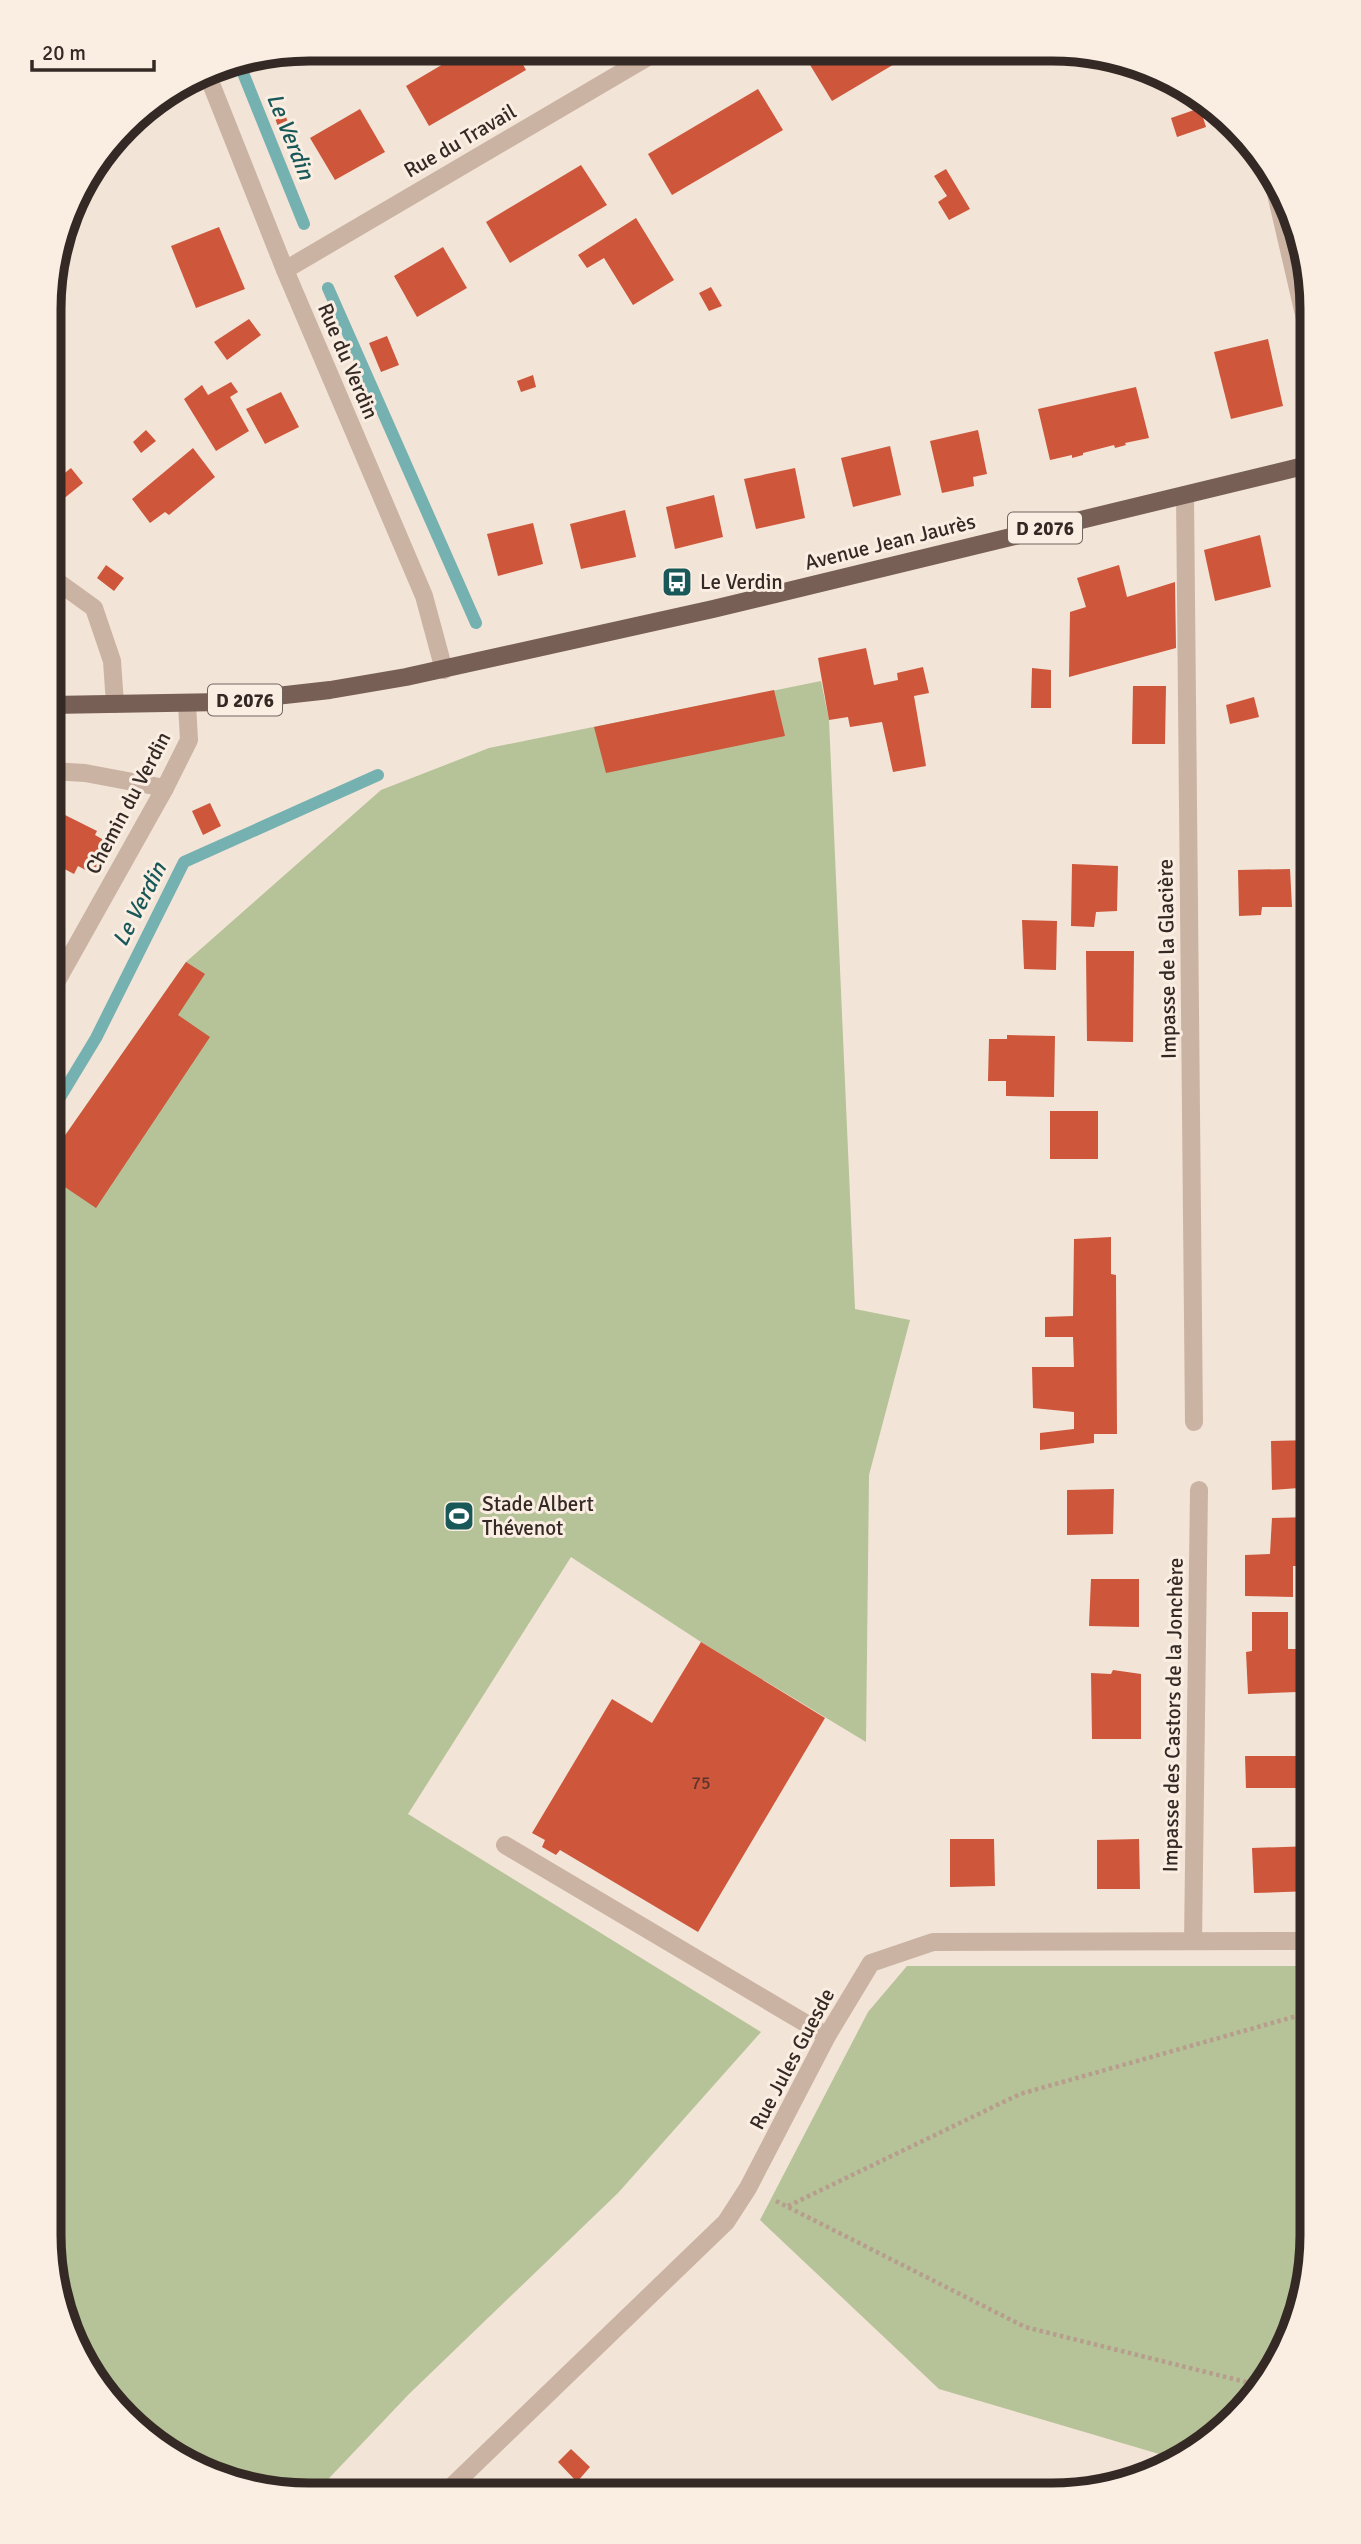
<svg xmlns="http://www.w3.org/2000/svg" width="1361" height="2544" font-family="Signika,sans-serif">
<style>
.green{fill:#b6c297}
.lines{fill:none;stroke-linecap:round;stroke-linejoin:round}
.stream{stroke:#75b1b0;stroke-width:12}
.building{fill:#cd563b}
.path{stroke:#b69d8d;stroke-width:4.5;stroke-dasharray:3.5 3.5;stroke-linecap:butt}
.lane{stroke:#cbb3a3;stroke-width:18}
.street{stroke:#cbb3a3;stroke-width:18}
.primary{stroke:#785f55;stroke-width:18}
.labels{text-anchor:middle;stroke-width:6;stroke-linejoin:round;paint-order:stroke}
.number-label{font-size:18px;fill:#5b342a}
.shield{fill:#faeee3;stroke:#70645e;stroke-width:2}
.shield-label{font-size:19px;font-weight:bold;fill:#352925}
.street-label{font-size:21px;fill:#352925;stroke:#faeee3}
.poi-label{font-size:21px;fill:#352925;stroke:#faeee3;text-anchor:start}
.water-label{font-size:23px;font-style:italic;fill:#195859;stroke:#faeee3}
.rim{fill:none;stroke:#352925;stroke-width:9}
</style>
<rect width="100%" height="100%" fill="#f2e4d7"/>
<!-- green -->
<g class="green">
<path d="M821 681 829 720 855 1309 910 1320 869 1475 866 1742 701 1642 571 1557 408 1814 761 2032 618 2193 409 2394 315 2493H275L209 2475 150 2441 102 2393 63 2319 49 2235 50 1157 186 962 381 790 489 748Z"/>
<path d="M907 1966H1311V2252L1292 2334 1259 2393 1210 2442 1176 2459 939 2389 760 2220 868 2012Z"/>
</g>
<g class="lines">
<!-- stream -->
<g class="stream">
<path d="M239 63 304 224"/>
<path d="M328 288 476 623"/>
<path d="M50 1114 96 1038 184 862 378 775"/>
</g>
</g>
<!-- building -->
<g class="building">
<path d="M467 50H515L526 70 429 126 406 86Z"/>
<path d="M821 52H843L913 53 832 101 807 60Z"/>
<path d="M758 89 783 130 672 195 648 154Z"/>
<path d="M1200 108 1206 127 1177 137 1171 118Z"/>
<path d="M283 109 289 125 279 129 273 113Z"/>
<path d="M360 109 385 152 335 180 310 138Z"/>
<path d="M581 165 607 205 510 263 486 222Z"/>
<path d="M946 169 970 209 949 220 938 202 947 196 934 176Z"/>
<path d="M636 218 674 280 633 305 604 258 587 268 578 255Z"/>
<path d="M219 227 245 289 196 308 171 246Z"/>
<path d="M443 247 467 288 417 317 394 276Z"/>
<path d="M711 287 722 306 709 311 699 293Z"/>
<path d="M249 319 261 335 227 360 214 342Z"/>
<path d="M387 336 399 365 381 372 369 343Z"/>
<path d="M1268 339 1283 406 1231 419 1214 352Z"/>
<path d="M533 375 536 387 521 392 517 381Z"/>
<path d="M231 382 238 392 230 397 249 431 216 451 184 399 202 385 208 395Z"/>
<path d="M1136 387 1149 438 1125 443 1126 445 1115 448 1114 445 1083 453V455L1072 458V455L1050 460 1038 409Z"/>
<path d="M281 392 299 427 265 444 246 409Z"/>
<path d="M146 430 156 441 141 453 133 442Z"/>
<path d="M978 430 987 474 973 477 974 486 942 493 930 441Z"/>
<path d="M890 446 901 495 853 507 841 458Z"/>
<path d="M193 448 215 477 169 515 165 512 150 523 132 499Z"/>
<path d="M71 468 83 483 51 509V484Z"/>
<path d="M795 468 805 518 756 529 744 479Z"/>
<path d="M714 495 723 537 675 549 666 507Z"/>
<path d="M625 510 636 557 581 569 570 524Z"/>
<path d="M533 523 543 564 498 576 487 534Z"/>
<path d="M1260 535 1271 587 1215 601 1204 550Z"/>
<path d="M1312 541V565H1311L1306 543Z"/>
<path d="M106 565 124 578 114 591 97 578Z"/>
<path d="M1119 565 1127 597 1175 582 1176 648 1069 677 1070 612 1086 607 1077 578Z"/>
<path d="M866 648 874 685 898 680 897 673 923 667 929 693 914 696 926 766 893 772 882 722 850 727 848 717 829 720 818 658Z"/>
<path d="M1032 668 1051 670V708H1031Z"/>
<path d="M1133 686H1166L1165 744H1132Z"/>
<path d="M774 690 785 736 606 773 594 727Z"/>
<path d="M1254 697 1259 717 1230 724 1226 705Z"/>
<path d="M210 803 221 826 203 835 192 811Z"/>
<path d="M59 812 97 831 95 835 109 843 93 874 78 866 74 874 51 862V830Z"/>
<path d="M1072 864 1118 866 1117 911 1096 912 1094 927 1071 926Z"/>
<path d="M1290 869 1292 907H1262L1261 915 1239 916 1238 870Z"/>
<path d="M1022 920 1057 921 1056 970 1024 969Z"/>
<path d="M1086 951H1134L1133 1042 1087 1041Z"/>
<path d="M186 962 205 974 178 1015 210 1037 96 1208 50 1177V1157Z"/>
<path d="M1007 1035 1055 1036 1054 1097 1006 1096V1081H988L989 1039H1007Z"/>
<rect x="1050" y="1111" width="48" height="48"/>
<path d="M1111 1237V1274L1116 1275 1117 1434H1094V1443L1040 1450V1433L1074 1429V1412L1033 1408 1032 1367H1074L1073 1337H1045V1317L1073 1316 1074 1239Z"/>
<path d="M1312 1440V1487L1272 1490 1271 1441Z"/>
<path d="M1114 1489 1113 1534 1067 1535V1490Z"/>
<path d="M1312 1517V1566H1293V1597L1245 1596V1555L1270 1554 1272 1518Z"/>
<path d="M1091 1579H1139V1627L1089 1626Z"/>
<path d="M1252 1612H1288V1649H1296L1297 1692 1248 1694 1246 1652 1252 1651Z"/>
<path d="M701 1642 825 1718 698 1932 560 1850 556 1855 542 1847 545 1840 532 1833 612 1699 652 1723Z"/>
<path d="M1113 1670 1141 1674V1739H1092L1091 1673 1111 1674Z"/>
<path d="M1245 1756H1300V1788H1246Z"/>
<path d="M950 1839H994L995 1886 950 1887Z"/>
<path d="M1139 1839 1140 1889H1097V1840Z"/>
<path d="M1312 1846V1891L1254 1893 1252 1848Z"/>
<path d="M571 2449 590 2467 577 2482 558 2462Z"/>
</g>
<g class="lines">
<!-- path -->
<g class="path">
<path d="M776 2201 1025 2327 1262 2386"/>
<path d="M788 2206 1020 2094 1311 2012"/>
</g>
<!-- lane -->
<g class="lane">
<path d="M1270 168 1312 349"/>
<path d="M51 771 85 773 165 788"/>
<path d="M505 1845 827 2036"/>
</g>
<!-- street -->
<g class="street">
<path d="M206 71 285 270 424 596 444 670"/>
<path d="M285 270 658 51"/>
<path d="M1185 495 1194 1422"/>
<path d="M51 577 94 608 112 661 115 704"/>
<path d="M50 993 165 788 189 740 187 704"/>
<path d="M1193 1941 1199 1490"/>
<path d="M445 2493 726 2222 748 2188 827 2036 871 1963 933 1942 1312 1941"/>
</g>
<!-- primary -->
<path class="primary" d="M51 705 223 702 330 690 406 677 713 609 1312 464"/>
</g>
<!-- icons -->
<defs>
<g id="bus-square" transform="scale(1.575)"><rect x="-9" y="-9" width="18" height="18" rx="4" fill="#195859" stroke="#faeee3"/><path d="M-5-6H5V4H4V6H2V4H-2V6H-4V4H-5ZM-3.5-4V0h7V-4ZM-3.5 1.2v1.5H-2V1.2ZM2 1.2v1.5H3.5V1.2Z" fill="#fff"/></g>
<g id="stadium-square" transform="scale(1.575)"><rect x="-9" y="-9" width="18" height="18" rx="4" fill="#195859" stroke="#faeee3"/><path d="M0-5a6.5 5 0 1 0 0 10a6.5 5 0 1 0 0-10ZM-3.5-1.8h7v3.6h-7Z" fill="#fff"/></g>
</defs>
<g fill-rule="evenodd">
<use href="#bus-square" x="677" y="582"/>
<use href="#stadium-square" x="459" y="1516"/>
</g>
<g class="labels">
<!-- number labels -->
<g class="number-label">
<text x="701" y="1789">75</text>
</g>
<!-- shield labels -->
<g class="shield">
<rect x="1008" y="512.5" width="74" height="31" rx="5"/>
<rect x="208" y="684.5" width="74" height="31" rx="5"/>
</g>
<g class="shield-label">
<text x="1045" y="535">D 2076</text>
<text x="245" y="707">D 2076</text>
</g>
<!-- street labels -->
<g class="street-label">
<text transform="translate(460 141) rotate(-30)" y="7">Rue du Travail</text>
<text transform="translate(348 361) rotate(67)" y="7">Rue du Verdin</text>
<text transform="translate(890 542) rotate(-14)" y="7">Avenue Jean Jaurès</text>
<text transform="translate(128 803) rotate(-62)" y="7">Chemin du Verdin</text>
<text transform="translate(1167 959) rotate(-91)" y="7">Impasse de la Glacière</text>
<text transform="translate(1173 1715) rotate(-89)" y="7">Impasse des Castors de la Jonchère</text>
<text transform="translate(792 2059) rotate(-62)" y="7">Rue Jules Guesde</text>
</g>
<!-- poi labels -->
<g class="poi-label">
<text x="700" y="589">Le Verdin</text>
<text x="482" y="1511">Stade Albert<tspan x="482" dy="24">Thévenot</tspan></text>
</g>
<!-- water labels -->
<g class="water-label">
<text transform="translate(291 136) rotate(68)" y="8">Le Verdin</text>
<text transform="translate(139 904) rotate(-63)" y="8">Le Verdin</text>
</g>
</g>
<!-- crop -->
<path d="M0 0H1361V2544H0ZM309 61H1052A248 248 0 0 1 1300 309V2235A248 248 0 0 1 1052 2483H309A248 248 0 0 1 61 2235V309A248 248 0 0 1 309 61Z" fill="#faeee3" fill-rule="evenodd"/>
<path class="rim" d="M309 61H1052A248 248 0 0 1 1300 309V2235A248 248 0 0 1 1052 2483H309A248 248 0 0 1 61 2235V309A248 248 0 0 1 309 61Z"/>
<!-- scale -->
<path d="M32 60v10h122v-10" fill="none" stroke="#352925" stroke-width="3.5"/>
<text x="42" y="60" font-size="21" fill="#352925" stroke="#faeee3" stroke-width="5" paint-order="stroke">20 m</text>
</svg>
